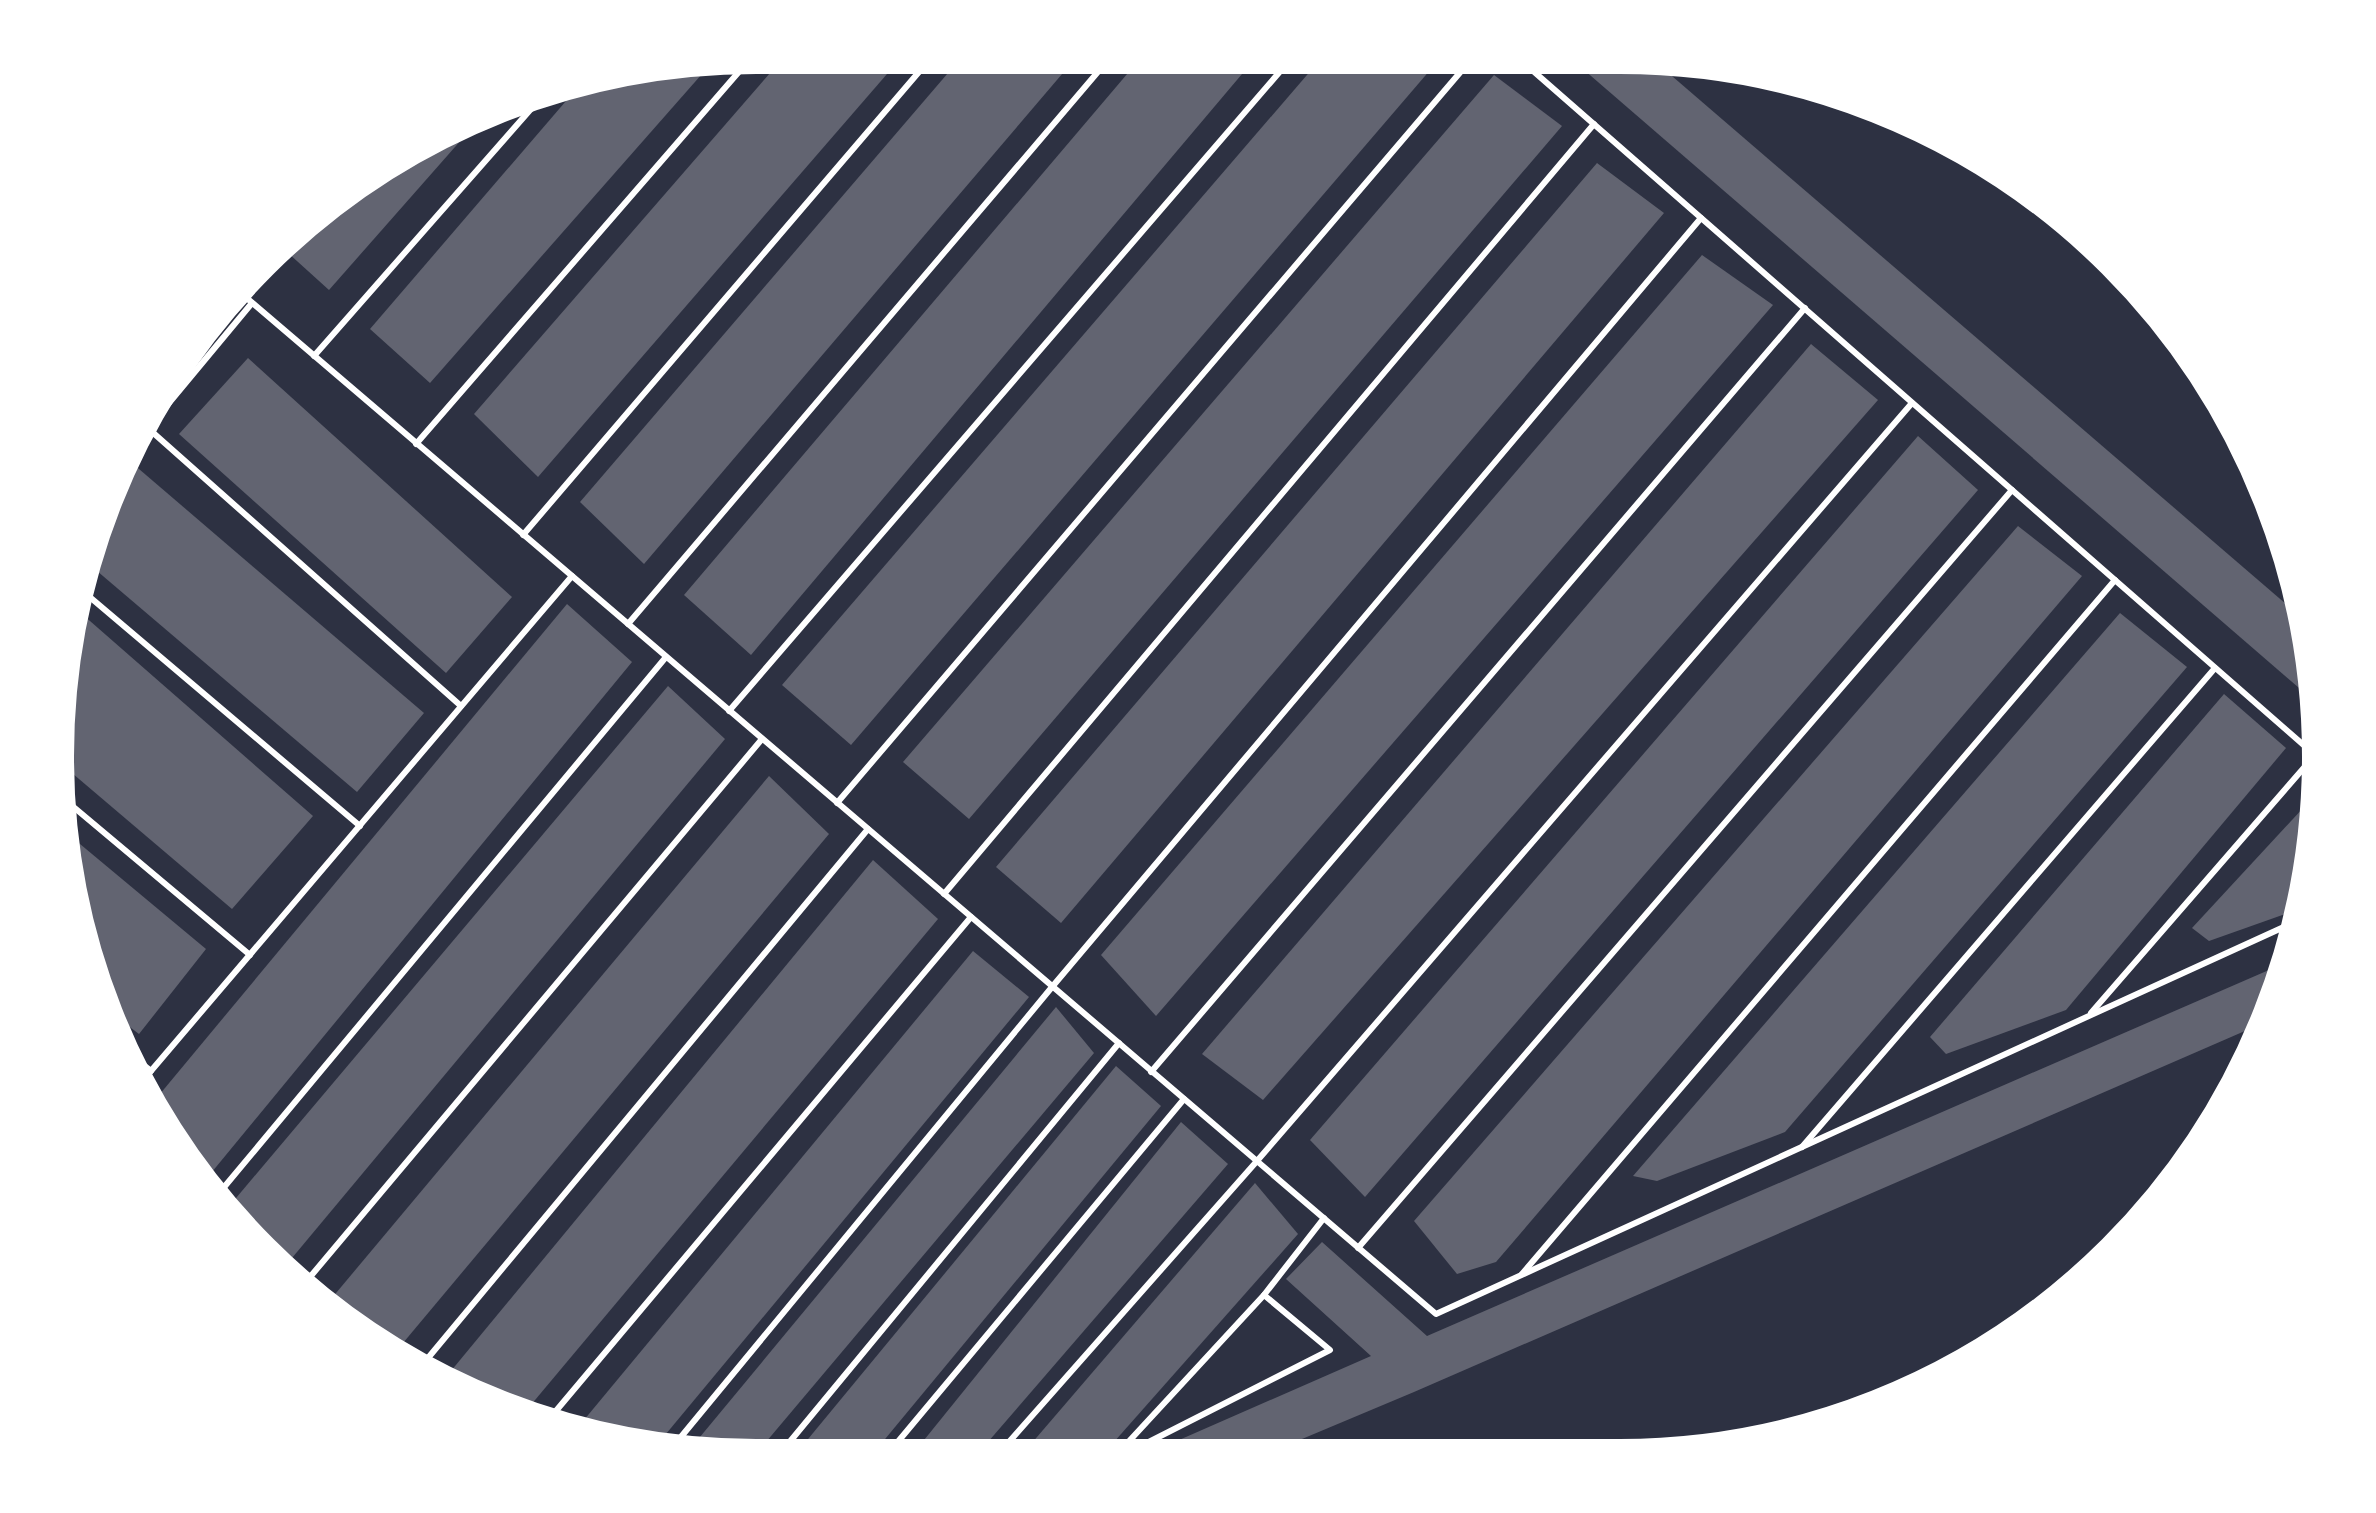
<svg xmlns="http://www.w3.org/2000/svg" width="2376" height="1513" font-family="'IBM Plex Serif',serif">
<style>
.building{fill:#626471}
.lines{fill:none;stroke-linecap:round;stroke-linejoin:round}
.service{stroke:#fff;stroke-width:6}
.rim{fill:none;stroke:#fff;stroke-width:4}
</style>
<rect width="100%" height="100%" fill="#2d3142"/>
<!-- building -->
<g class="building">
<path d="M783 58 900 59 538 477 474 414Z"/>
<path d="M960 59 1074 60 644 564 580 502Z"/>
<path d="M1139 60 1253 61 751 655 684 595Z"/>
<path d="M1319 61 1437 62 851 745 782 685Z"/>
<path d="M1576 63 1658 64 2300 616 2312 666 2313 700Z"/>
<path d="M709 66 430 383 370 329 578 87Z"/>
<path d="M1494 75 1562 126 969 819 903 762Z"/>
<path d="M477 122 329 290 287 252 368 176Z"/>
<path d="M1597 163 1664 213 1061 923 996 867Z"/>
<path d="M1702 255 1773 305 1156 1016 1101 955Z"/>
<path d="M1811 344 1878 400 1263 1100 1202 1054Z"/>
<path d="M248 358 512 597 446 673 179 434Z"/>
<path d="M1918 436 1978 490 1365 1197 1310 1140Z"/>
<path d="M132 463 424 713 357 792 90 565 95 532Z"/>
<path d="M2018 526 2082 576 1496 1262 1457 1274 1414 1221Z"/>
<path d="M567 604 632 662 207 1178 175 1144 155 1100Z"/>
<path d="M2120 613 2187 667 1785 1132 1657 1181 1633 1176Z"/>
<path d="M82 614 313 816 232 909 59 762Z"/>
<path d="M668 686 725 739 287 1264 231 1204Z"/>
<path d="M2224 694 2286 748 2066 1010 1946 1054 1930 1037Z"/>
<path d="M769 776 829 834 398 1349 331 1310 326 1305Z"/>
<path d="M2316 794 2299 909 2209 941 2192 928Z"/>
<path d="M68 834 206 949 139 1034 118 1018 82 938Z"/>
<path d="M873 860 938 919 525 1412 490 1402 446 1377Z"/>
<path d="M973 951 1029 997 656 1446 579 1426Z"/>
<path d="M2285 963 2261 1024 1414 1392 1271 1452 1154 1451 1371 1356 1286 1279 1322 1242 1427 1336Z"/>
<path d="M1056 1007 1094 1053 760 1449H690Z"/>
<path d="M1116 1066 1161 1106 876 1450H799Z"/>
<path d="M1181 1122 1228 1164 981 1450H916Z"/>
<path d="M1255 1183 1298 1234 1106 1451H1025Z"/>
</g>
<g class="lines">
<!-- service -->
<g class="service">
<path d="M1524 63 2315 755 2091 1013"/>
<path d="M242 294 1436 1314 2297 921"/>
<path d="M314 356 545 93"/>
<path d="M154 421 252 303"/>
<path d="M150 430 461 706"/>
<path d="M416 444 750 59"/>
<path d="M523 535 930 59"/>
<path d="M85 593 360 826"/>
<path d="M628 624 1108 60"/>
<path d="M729 711 1289 61"/>
<path d="M64 799 250 955"/>
<path d="M837 803 1469 62"/>
<path d="M944 894 1594 124"/>
<path d="M138 1061 151 1071"/>
<path d="M1151 1072 1805 308"/>
<path d="M145 1078 572 576"/>
<path d="M1802 1147 2215 668"/>
<path d="M220 1192 666 657"/>
<path d="M1358 1248 2012 490"/>
<path d="M1522 1274 2115 580"/>
<path d="M305 1283 762 739"/>
<path d="M423 1364 868 829"/>
<path d="M550 1418 971 917"/>
<path d="M671 1449 1052 987 1701 218"/>
<path d="M783 1450 1119 1043"/>
<path d="M891 1450 1184 1099"/>
<path d="M1001 1451 1257 1161 1912 403"/>
<path d="M1120 1451 1264 1295"/>
<path d="M1131 1451 1330 1350 1264 1295 1324 1218"/>
</g>
</g>
<!-- crop -->
<path d="M0 0H2376V1513H0ZM756 72H1620A684 684 0 0 1 2304 756V757A684 684 0 0 1 1620 1441H756A684 684 0 0 1 72 757V756A684 684 0 0 1 756 72Z" fill="#fff" fill-rule="evenodd"/>
<path class="rim" d="M756 72H1620A684 684 0 0 1 2304 756V757A684 684 0 0 1 1620 1441H756A684 684 0 0 1 72 757V756A684 684 0 0 1 756 72Z"/>
</svg>
